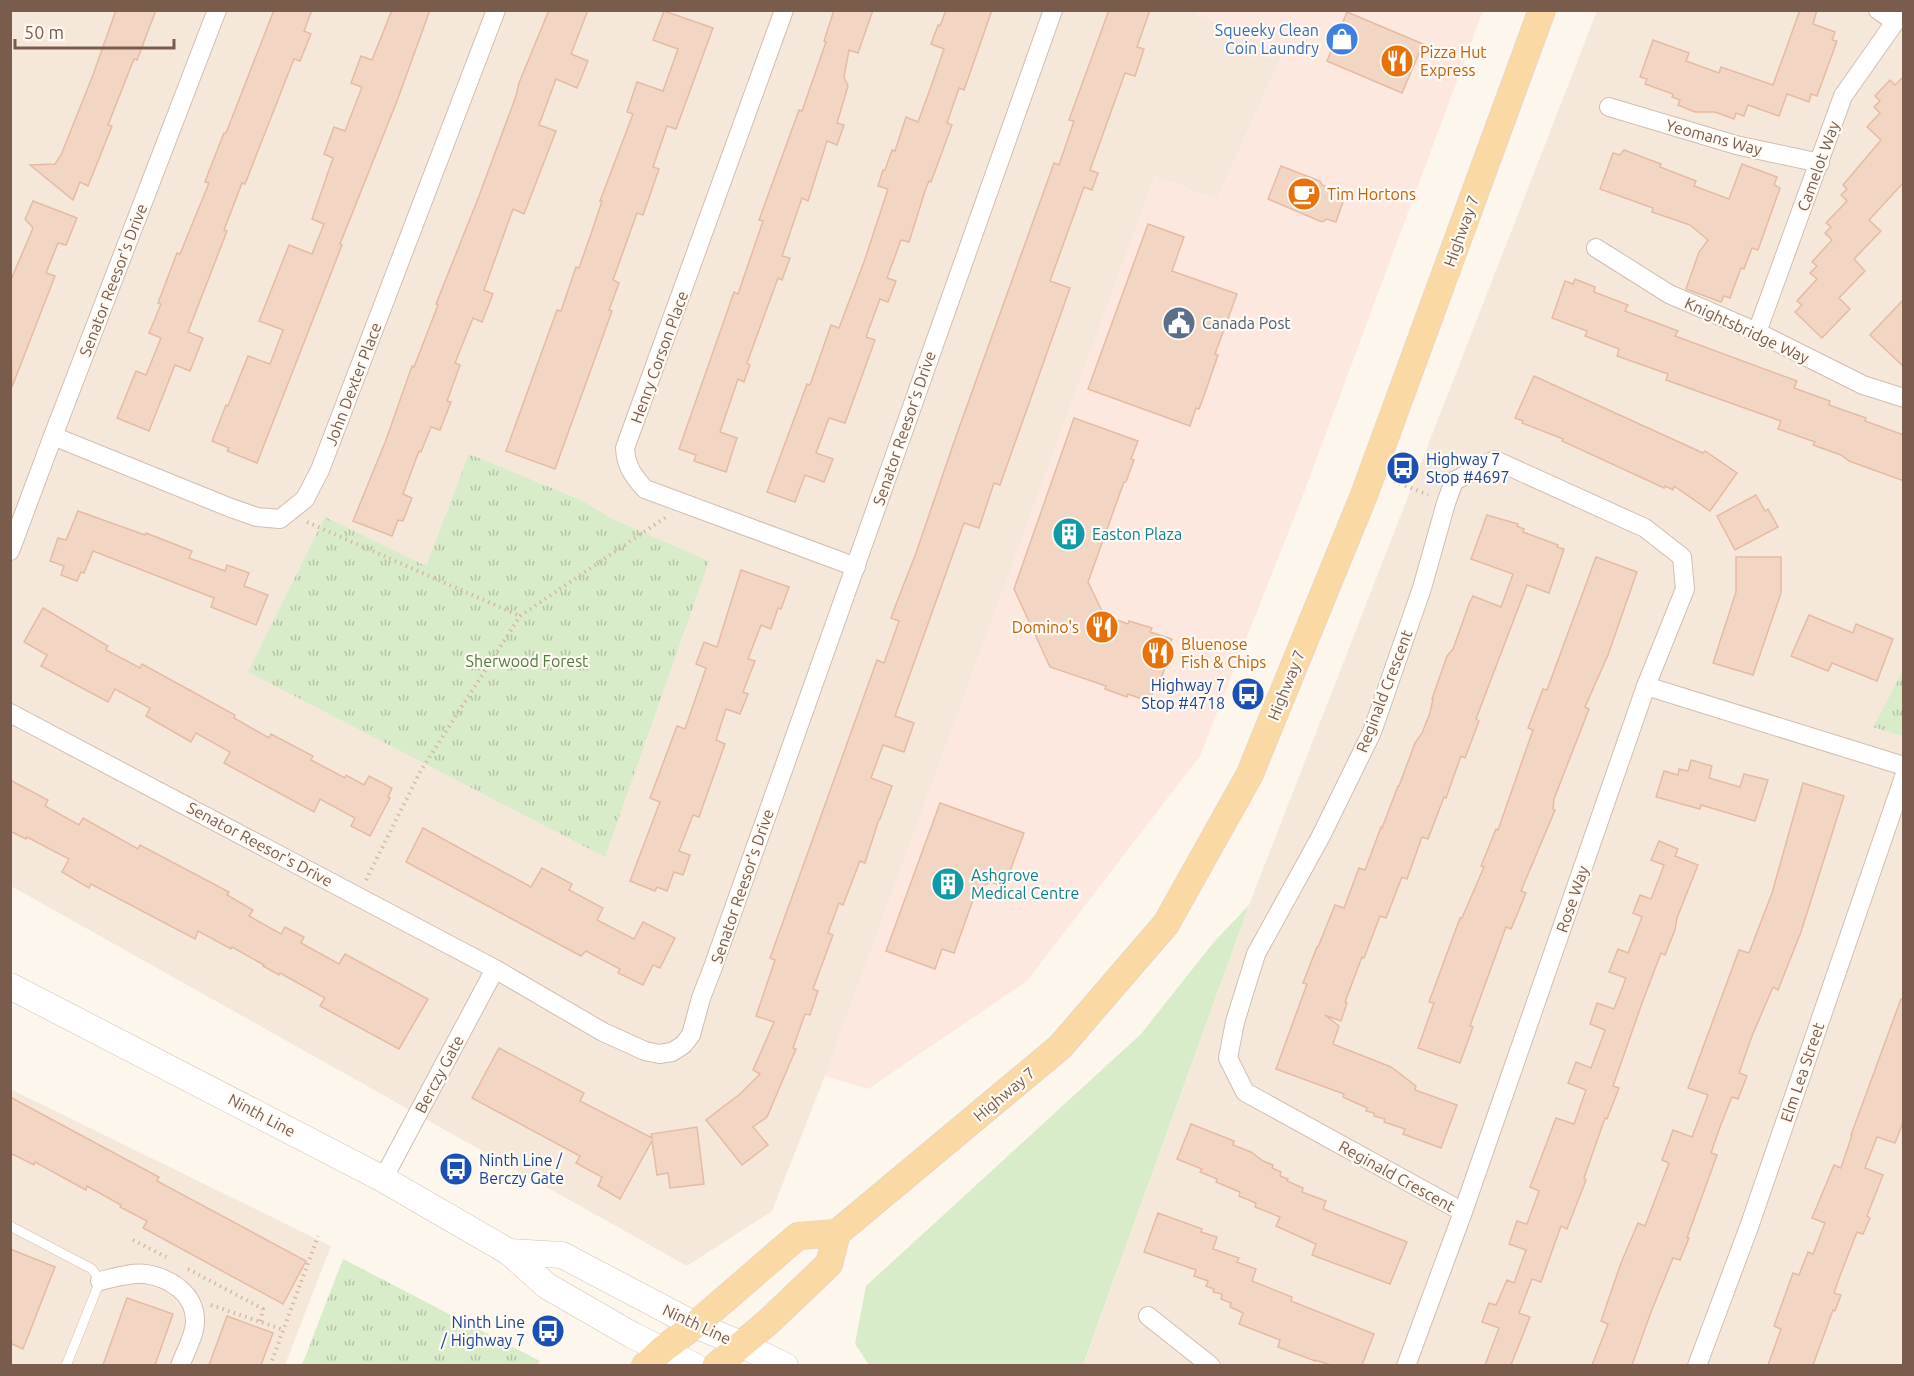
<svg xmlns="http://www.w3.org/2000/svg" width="1914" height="1376" font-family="Ubuntu,sans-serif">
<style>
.residential{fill:#f5e8da}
.commercial{fill:#fde8e0}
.green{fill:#d8ecc9}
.park{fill:url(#park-tufts)}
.building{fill:#f3d5c3;stroke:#e6bba3;stroke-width:1.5}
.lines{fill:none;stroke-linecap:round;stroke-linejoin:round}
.lane-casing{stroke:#d1beb0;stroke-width:10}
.street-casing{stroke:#d1beb0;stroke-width:20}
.secondary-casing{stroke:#d6c0b0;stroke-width:27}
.primary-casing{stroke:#dad1cd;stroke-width:28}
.path{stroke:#d9b8a5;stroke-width:4;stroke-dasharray:1.5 4.5;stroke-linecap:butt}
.lane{stroke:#fff;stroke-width:9}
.street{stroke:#fff;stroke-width:18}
.secondary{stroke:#fff;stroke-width:26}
.primary{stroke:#fbd9a5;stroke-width:27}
.labels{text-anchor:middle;stroke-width:4.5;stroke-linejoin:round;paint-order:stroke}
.shop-label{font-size:16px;fill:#366cbe;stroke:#fffaf3;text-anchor:end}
.food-label{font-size:16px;fill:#c56008;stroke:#fffaf3;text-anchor:start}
.street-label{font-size:16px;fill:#7a5c4d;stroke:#fffaf3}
.service-label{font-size:16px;fill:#4e5e75;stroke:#fffaf3;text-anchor:start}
.transit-label{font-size:16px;fill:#164399;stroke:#fffaf3;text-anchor:start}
.culture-label{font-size:16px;fill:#0d838f;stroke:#fffaf3;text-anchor:start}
.park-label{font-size:16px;fill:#537a41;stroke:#fffaf3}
</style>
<defs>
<pattern id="park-tufts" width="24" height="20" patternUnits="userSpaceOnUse" patternTransform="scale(1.5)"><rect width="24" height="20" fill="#d8ecc9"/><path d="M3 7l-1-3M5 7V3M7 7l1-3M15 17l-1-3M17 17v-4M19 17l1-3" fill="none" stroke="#b4c2a5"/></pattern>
</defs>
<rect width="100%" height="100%" fill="#fdf6ec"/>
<!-- residential -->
<g class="residential">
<path d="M1196 10V14L1284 50 1217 200 1155 176 825 1076 772 1211 687 1266 11 886V11Z"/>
<path d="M1597 11H1903V1365L1083 1366 1249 905Z"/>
<path d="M10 1089 331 1246 285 1365H11Z"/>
</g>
<!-- commercial -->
<path class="commercial" d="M1196 11H1483L1303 495 1200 756 1027 981 868 1089 825 1076 1155 176 1217 200 1284 50 1195 14Z"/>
<!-- green -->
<path class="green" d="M1249 905 1083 1365H869L855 1344 866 1286 1141 1034 1213 943Z"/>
<!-- park -->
<g class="park">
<path d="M469 454 583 501 610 518 709 561 605 857 248 672 325 517 426 566Z"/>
<path d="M1903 671 1904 736H1903L1873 727Z"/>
<path d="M343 1259 540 1361 536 1366 302 1365Z"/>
</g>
<!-- building -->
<g class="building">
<path d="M116 10H156L137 60 134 59 117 102 108 125 112 126 88 186 80 182 73 200 30 165 55 164 61 155 93 75Z"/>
<path d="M274 10H312L304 31 311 34 300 61 294 59 245 184 242 183 224 230 227 231 188 332 203 338 190 371 175 365 149 431 117 418 136 371 146 375 161 338 149 333 161 304 158 303 177 253 180 254 209 183 205 182 209 171 224 133H226Z"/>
<path d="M392 10H430L397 101 340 244 342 245 257 463 227 451 229 448 212 441 226 405 228 406 248 356 270 364 283 330 259 321 289 245 312 254 324 224 312 219 333 158 324 154 334 127 345 131 362 87 351 83 361 56 372 60Z"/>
<path d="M549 10H588L571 54 588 61 577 88 556 79 539 125 556 131 524 214 513 209 484 290 493 294 482 322 473 318 455 363 460 365 447 401 451 402 440 430 431 427 421 452 419 451 403 494 412 498 403 521 398 520 392 536 353 521 386 440 412 366 414 367 438 305 436 304 479 196 516 96 519 83Z"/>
<path d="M834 10H873L858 53 849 50 844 77 848 86 837 123 844 125 837 145 827 141 808 201 802 198 782 256 790 258 782 280 778 278 747 363 750 365 744 382 738 379 720 432 737 438 726 472 694 461 696 455 679 449 734 292 738 294 763 221 759 220 799 110 802 111 826 42 824 41Z"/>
<path d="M946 10H992L964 90 959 88 947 123 952 125 931 182 929 181 925 191 909 242 901 240 887 278 896 281 888 302 880 299 866 337 875 340 845 423 829 418 816 453 833 459 824 482 805 475 795 502 767 492 807 384 810 385 831 325 839 328 865 259 888 189 878 186 883 170H885L892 150 895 151 906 117 918 122 929 92 944 49 931 44 938 25 940 26Z"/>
<path d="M1109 10H1150L1137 47 1144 49 1135 76 1125 73 1090 170 1098 173 1092 190 1084 187 1050 281 1070 288 1000 485 994 483 979 528 964 523 895 716 914 723 904 752 883 745 871 778 892 786 880 819H879L865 863 860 861 843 905 839 903 828 933 833 935 813 989 818 991 810 1015 805 1014 793 1048 796 1049 767 1117 753 1127 768 1145 742 1165 706 1120 740 1094 760 1074 753 1070 774 1022 756 1016 775 960 770 958 877 660 884 663 899 621 891 618 895 607 916 553 954 442 1054 163 1059 165 1074 121 1069 120Z"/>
<path d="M1800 10H1817L1813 24 1835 32 1832 40 1837 41 1817 96 1811 94 1809 102 1787 94 1779 116 1748 105 1744 116 1736 113 1734 119 1715 112H1695L1678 105 1680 100 1672 97 1673 94 1645 84 1647 79 1640 77 1653 40 1689 53 1686 61 1719 73 1721 67 1773 85Z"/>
<path d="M664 11 713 28 676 129 667 126 653 167 659 169 643 215 637 213 613 280 619 283 609 310 612 311 555 469 506 451 557 310 561 311 576 267 579 268 592 231 602 201H600L633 114 627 112 637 82 663 91 678 49 653 40Z"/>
<path d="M1347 12 1423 44 1402 93 1327 61Z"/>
<path d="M1904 76V182L1869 220 1881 231 1854 259 1865 271 1839 298 1850 309 1822 338 1795 312 1802 305 1797 301 1817 279 1810 273 1817 266 1812 262 1832 240 1825 233 1831 227 1826 223 1847 201 1841 195 1847 189 1843 185 1881 140 1867 127 1880 113 1874 107 1880 101 1875 96 1890 80 1895 85Z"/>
<path d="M1624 150 1661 164 1660 167 1696 181 1694 186 1729 199 1742 164 1777 177 1774 185 1780 188 1758 250 1752 248 1744 269 1741 268 1730 298 1724 296 1721 302 1686 289 1699 252 1708 240 1690 225 1652 212 1653 208 1600 189 1613 153 1620 155Z"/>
<path d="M1281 166 1320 181 1322 185 1341 192 1344 199 1336 222 1327 219 1322 222 1268 199Z"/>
<path d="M33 201 77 218 66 245 58 243 46 273 55 276 12 387 10 282 33 228 25 219Z"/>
<path d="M1148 224 1184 237 1172 271 1237 294 1215 354 1218 355 1206 390 1199 409 1196 408 1190 426 1088 389Z"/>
<path d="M1575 279 1595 287 1594 292 1628 305 1625 311 1678 331 1675 336 1797 381 1794 388 1830 401 1829 405 1866 418 1865 421 1904 435V481L1849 461 1841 455 1813 445 1815 442 1778 429 1781 421 1666 380 1668 374 1617 356 1619 349 1585 336 1587 331 1552 318 1565 281 1573 284Z"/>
<path d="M1904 299V367L1870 335Z"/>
<path d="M1534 376 1703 453 1705 451 1737 473 1710 511 1674 486 1673 490 1665 486 1664 488 1562 441 1563 439 1522 423 1523 421 1515 418Z"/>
<path d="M1074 418 1138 441 1131 459 1134 460 1126 482H1124L1088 582 1104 615 1128 624 1129 621 1152 628 1150 632 1172 639 1164 661 1167 662 1159 684 1156 683 1150 702 1128 694 1127 697 1105 689 1106 686 1050 667 1014 589Z"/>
<path d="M1756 495 1765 511 1768 509 1778 527 1735 550 1717 516Z"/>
<path d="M78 511 145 535 146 533 192 551 189 558 225 571 227 565 249 573 244 586 268 595 256 625 211 607 214 598 93 551 84 573 81 572 77 581 61 575 64 566 50 561 58 538 66 540Z"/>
<path d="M1487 515 1518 524 1517 526 1524 529 1523 532 1558 545 1557 547 1564 549 1549 593 1527 585 1476 719 1479 721 1465 758 1461 756 1446 798 1444 797 1428 839 1422 837 1407 879 1402 877 1386 918 1380 916 1364 958 1362 957 1345 1002 1347 1003 1341 1021 1325 1015 1339 1026 1333 1044 1391 1067 1416 1086 1415 1090 1457 1105 1441 1148 1403 1134 1405 1129 1384 1122 1385 1119 1374 1116V1113L1366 1111 1367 1108 1343 1097 1344 1094 1276 1069 1307 984 1303 983 1317 947H1318L1335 905 1344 908 1359 868 1365 870 1381 827 1382 828 1398 786H1399L1415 743 1422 733 1430 713 1433 699H1432L1447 656 1453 649 1469 604 1473 596 1501 607 1513 574 1471 559Z"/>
<path d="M1596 557 1637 572 1608 655 1585 707 1589 709 1554 799 1553 809 1555 810 1521 891 1526 893 1511 929 1506 927 1470 1026 1473 1027 1460 1063 1418 1048 1434 1003 1429 1002 1460 918H1462L1484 867 1481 866 1496 829 1498 830 1533 730 1528 728 1543 689 1547 690Z"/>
<path d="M1736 557H1781V593L1753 675 1713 663 1736 592Z"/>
<path d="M741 570 789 587 781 609 778 608 771 629 761 625 748 659 755 661 743 692 748 694 740 714 726 709 716 740 725 744 699 817 693 815 679 851 690 855 683 875 674 872 667 891 657 887 655 891 630 881 660 802 650 798 677 726 685 729 706 668 696 664 704 642 717 647Z"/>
<path d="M43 608 108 646 106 650 140 668 142 664 193 692 235 715 234 718 269 738 271 734 313 756 311 760 345 778 346 775 364 785 369 776 392 788 388 797 390 798 370 836 351 826 355 818 320 799 314 812 224 763 230 752 196 733 191 742 172 731 146 716 150 708 115 689 108 702 41 666 47 655 24 642Z"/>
<path d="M1809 615 1853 633 1856 624 1893 639 1877 681 1832 663 1828 671 1791 656Z"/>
<path d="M1691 760 1712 766 1709 778 1740 787 1744 774 1768 780 1755 821 1701 805 1700 809 1656 797 1664 771 1678 775 1679 769 1688 771Z"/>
<path d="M10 780 48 800 45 806 79 825 83 818 138 849 140 845 229 892 227 895 253 910 249 916 281 934 285 927 304 937 301 943 339 964 345 954 428 999 399 1049 320 1006 325 998 280 973 279 975 263 966 264 965 232 947 231 949 198 931 195 939 91 884 89 888 62 872 69 859 27 837 26 839 10 831Z"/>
<path d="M1803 783 1844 796 1801 932 1778 990 1773 987 1752 1036 1739 1073 1747 1076 1738 1099 1732 1097 1720 1127 1711 1153 1717 1155 1687 1238H1689L1680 1260 1673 1258 1651 1312 1632 1365H1592L1608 1324 1601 1321 1621 1263 1638 1223 1645 1226 1669 1163 1662 1160 1673 1130 1692 1137 1708 1095 1688 1088 1739 950 1749 953 1772 893Z"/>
<path d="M940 803 1024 833 1004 887 991 882 977 889 954 953 942 949 935 969 886 951Z"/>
<path d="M423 828 531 887 542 868 572 884 569 890 603 908 597 920 634 939 643 922 675 938 660 968 653 965 643 985 618 973 620 969 586 951 581 956 406 862Z"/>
<path d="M1659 841 1678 849 1675 856 1698 865 1677 918 1675 930 1665 955 1661 953 1642 1003 1613 1086 1619 1088 1607 1119 1605 1118 1584 1178 1586 1180 1567 1229 1561 1226 1541 1282 1532 1279 1519 1313 1530 1317 1511 1365H1485L1499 1328 1482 1322 1489 1303 1496 1305 1507 1280 1514 1283 1526 1250 1509 1244 1517 1221 1527 1224 1539 1191 1530 1187 1556 1118 1574 1124 1586 1090 1568 1083 1576 1062 1591 1068 1605 1030 1590 1024 1597 1003 1614 1009 1626 978 1609 972 1618 949 1628 953 1642 917 1633 913 1640 895 1651 899 1664 865 1651 860Z"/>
<path d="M1901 999 1904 1000V1120L1895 1143 1877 1137 1865 1168 1883 1175 1867 1216 1870 1218 1863 1234 1857 1232 1841 1273 1834 1293 1841 1295 1835 1311 1833 1310 1813 1365H1768L1781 1329 1774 1326 1793 1273 1799 1275 1808 1252 1813 1254 1825 1223 1812 1218 1834 1165 1841 1168 1852 1135H1851Z"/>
<path d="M499 1048 584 1093 580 1101 652 1138 651 1134 697 1127 704 1184 670 1188 668 1173 657 1175 652 1141 620 1199 598 1186 602 1177 576 1163 580 1156 472 1098Z"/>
<path d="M10 1097 159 1177 157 1181 306 1261 283 1304 143 1228 147 1221 120 1207 121 1205 87 1186 86 1190 35 1162 34 1165 10 1153Z"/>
<path d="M1191 1124 1234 1141 1233 1145 1251 1152 1263 1161 1273 1165 1272 1168 1281 1172 1280 1176 1288 1179 1287 1181 1303 1188 1302 1192 1326 1201 1323 1209 1407 1242 1390 1284 1312 1255 1316 1244 1276 1226 1280 1217 1255 1207 1256 1203 1239 1196 1240 1192 1216 1182 1217 1179 1200 1172 1202 1169 1177 1159Z"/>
<path d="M1158 1213 1202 1229 1201 1232 1217 1237 1213 1249 1239 1258 1237 1262 1256 1269 1252 1281 1292 1297 1291 1301 1374 1334 1362 1365H1331L1315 1360V1361L1278 1347 1280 1340 1239 1324 1243 1313 1230 1307 1231 1303 1221 1299 1222 1294 1213 1292 1214 1289 1206 1286 1208 1281 1194 1276 1196 1270 1144 1252Z"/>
<path d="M10 1249 55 1267 23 1349 10 1343Z"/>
<path d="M127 1298 173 1314 155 1365H103Z"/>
<path d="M227 1316 273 1333 261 1365H209Z"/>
</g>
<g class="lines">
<!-- lane casing -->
<g class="lane-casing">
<path id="lane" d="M10 1226 92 1269 100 1281 66 1366"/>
</g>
<!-- street casing -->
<g class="street-casing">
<g id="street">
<path d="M784 10 625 448C626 466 633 476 645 489L856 567"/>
<path d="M1878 10 1895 22"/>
<path d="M1609 107 1736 145 1820 163"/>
<path d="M1596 248 1669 294 1757 332 1863 385 1904 398"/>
<path d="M1757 332 1843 96 1895 22 1904 13"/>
<path d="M53 436 231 508 257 517 280 519 305 499 320 470 496 10"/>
<path d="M10 551 53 436 217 10"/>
<path d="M1646 686 1904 766"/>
<path d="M10 713 495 969 603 1032 645 1051 659 1054 672 1052 683 1045 691 1035 701 998 713 967 1053 10"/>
<path d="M383 1179 495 969"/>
<path d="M100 1281C114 1278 131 1272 146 1274 170 1278 196 1294 195 1322 195 1335 185 1352 180 1366"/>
<path d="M1148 1316 1211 1366"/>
<path d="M1406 1366 1463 1212 1646 686 1685 589 1682 557 1645 528 1495 460 1454 481 1446 503 1422 588 1372 732 1321 836 1256 954 1235 1022 1228 1058 1245 1092 1463 1212"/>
<path d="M1697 1366 1749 1227 1904 777"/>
</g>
</g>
<!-- secondary casing -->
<g class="secondary-casing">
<g id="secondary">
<path d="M10 986 383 1179 509 1252 547 1286 632 1335 694 1366"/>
<path d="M509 1252 562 1255 695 1325 741 1344 785 1366"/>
</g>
</g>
<!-- primary casing -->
<g class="primary-casing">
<g id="primary">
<path d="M645 1366 662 1350 695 1325 798 1236 837 1233"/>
<path d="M716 1366 767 1323 829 1264 837 1233 1060 1047 1166 924 1250 774 1258 754 1364 495 1542 10"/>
</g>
</g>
<!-- path -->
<g class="path">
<path d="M1394 481 1428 495"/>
<path d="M307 522 520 616"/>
<path d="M366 880 420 772 520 616 666 517"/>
<path d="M133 1240 168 1258"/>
<path d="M188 1269 263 1309 260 1322"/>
<path d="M211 1305 284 1330"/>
<path d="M270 1366 318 1236"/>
</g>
<!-- lane -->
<use href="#lane" class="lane"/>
<!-- street -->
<use href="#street" class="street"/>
<!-- secondary -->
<use href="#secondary" class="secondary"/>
<!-- primary -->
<use href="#primary" class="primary"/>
</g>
<!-- icons -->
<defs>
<g id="shop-disc" transform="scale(1.725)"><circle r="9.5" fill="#3f7fe0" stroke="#fffaf3"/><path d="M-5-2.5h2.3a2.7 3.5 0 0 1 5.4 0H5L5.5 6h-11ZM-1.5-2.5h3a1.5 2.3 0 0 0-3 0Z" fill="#fff"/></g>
<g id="restaurant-disc" transform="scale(1.725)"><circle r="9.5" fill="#e8710a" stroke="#fffaf3"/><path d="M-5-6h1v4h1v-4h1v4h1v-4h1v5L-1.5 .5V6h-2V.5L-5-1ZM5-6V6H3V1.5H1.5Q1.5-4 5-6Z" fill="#fff"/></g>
<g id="cafe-disc" transform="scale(1.725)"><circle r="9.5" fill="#e8710a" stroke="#fffaf3"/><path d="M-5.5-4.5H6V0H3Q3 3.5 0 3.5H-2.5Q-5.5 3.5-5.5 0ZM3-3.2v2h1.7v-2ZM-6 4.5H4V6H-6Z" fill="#fff"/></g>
<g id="civic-disc" transform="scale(1.725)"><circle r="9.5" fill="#5c6f8a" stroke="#fffaf3"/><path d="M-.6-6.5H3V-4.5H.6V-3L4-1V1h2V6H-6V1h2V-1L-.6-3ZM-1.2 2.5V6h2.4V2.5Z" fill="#fff"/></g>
<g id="bus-disc" transform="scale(1.725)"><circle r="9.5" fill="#1a4fb4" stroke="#fffaf3"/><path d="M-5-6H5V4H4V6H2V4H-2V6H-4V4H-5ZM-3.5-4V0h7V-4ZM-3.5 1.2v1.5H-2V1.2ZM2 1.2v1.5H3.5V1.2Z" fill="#fff"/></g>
<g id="building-disc" transform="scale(1.725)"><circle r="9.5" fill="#0f9aa8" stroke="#fffaf3"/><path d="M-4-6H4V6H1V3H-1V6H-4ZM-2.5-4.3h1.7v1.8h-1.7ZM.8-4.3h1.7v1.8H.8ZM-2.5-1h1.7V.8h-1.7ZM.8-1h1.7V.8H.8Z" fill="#fff"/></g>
</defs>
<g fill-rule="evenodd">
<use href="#shop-disc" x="1342" y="39"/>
<use href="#restaurant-disc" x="1397" y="61"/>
<use href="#cafe-disc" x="1304" y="194"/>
<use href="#civic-disc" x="1179" y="323"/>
<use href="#bus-disc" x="1403" y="468"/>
<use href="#building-disc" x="1069" y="534"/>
<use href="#restaurant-disc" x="1102" y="627"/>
<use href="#restaurant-disc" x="1158" y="653"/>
<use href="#bus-disc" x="1248" y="694"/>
<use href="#building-disc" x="948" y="884"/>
<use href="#bus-disc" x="456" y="1169"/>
<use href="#bus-disc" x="548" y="1331"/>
</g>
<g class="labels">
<!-- shop labels -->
<g class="shop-label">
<text x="1319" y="36">Squeeky Clean<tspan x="1319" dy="18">Coin Laundry</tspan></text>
</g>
<!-- food labels -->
<g class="food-label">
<text x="1420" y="58">Pizza Hut<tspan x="1420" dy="18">Express</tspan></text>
<text x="1327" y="200">Tim Hortons</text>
<text x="1079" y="633" text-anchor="end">Domino's</text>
<text x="1181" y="650">Bluenose<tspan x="1181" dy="18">Fish &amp; Chips</tspan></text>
</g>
<!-- street labels -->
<g class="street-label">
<text transform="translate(1714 137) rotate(15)" y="6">Yeomans Way</text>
<text transform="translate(1818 166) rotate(-70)" y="6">Camelot Way</text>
<text transform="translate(1461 231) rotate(-70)" y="6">Highway 7</text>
<text transform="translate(113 280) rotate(-69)" y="6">Senator Reesor's Drive</text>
<text transform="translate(1747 330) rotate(25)" y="6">Knightsbridge Way</text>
<text transform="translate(659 357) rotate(-70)" y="6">Henry Corson Place</text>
<text transform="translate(353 384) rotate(-69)" y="6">John Dexter Place</text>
<text transform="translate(904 428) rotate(-71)" y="6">Senator Reesor's Drive</text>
<text transform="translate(1286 685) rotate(-68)" y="6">Highway 7</text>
<text transform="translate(1384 691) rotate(-69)" y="6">Reginald Crescent</text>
<text transform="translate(260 844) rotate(28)" y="6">Senator Reesor's Drive</text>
<text transform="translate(742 886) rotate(-71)" y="6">Senator Reesor's Drive</text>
<text transform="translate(1572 899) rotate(-71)" y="6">Rose Way</text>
<text transform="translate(1802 1072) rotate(-71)" y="6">Elm Lea Street</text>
<text transform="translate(439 1074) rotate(-62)" y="6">Berczy Gate</text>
<text transform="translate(1004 1094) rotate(-40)" y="6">Highway 7</text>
<text transform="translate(262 1115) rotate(28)" y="6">Ninth Line</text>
<text transform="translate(1397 1176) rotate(29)" y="6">Reginald Crescent</text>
<text transform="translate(697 1324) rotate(25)" y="6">Ninth Line</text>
</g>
<!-- service labels -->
<g class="service-label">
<text x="1202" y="329">Canada Post</text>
</g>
<!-- transit labels -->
<g class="transit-label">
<text x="1426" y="465">Highway 7<tspan x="1426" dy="18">Stop #4697</tspan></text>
<text x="1225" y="691" text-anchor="end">Highway 7<tspan x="1225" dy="18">Stop #4718</tspan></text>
<text x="479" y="1166">Ninth Line /<tspan x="479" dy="18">Berczy Gate</tspan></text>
<text x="525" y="1328" text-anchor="end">Ninth Line<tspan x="525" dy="18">/ Highway 7</tspan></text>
</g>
<!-- culture labels -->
<g class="culture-label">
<text x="1092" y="540">Easton Plaza</text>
<text x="971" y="881">Ashgrove<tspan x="971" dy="18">Medical Centre</tspan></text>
</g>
<!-- park labels -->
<g class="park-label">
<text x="527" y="667">Sherwood Forest</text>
</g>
</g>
<!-- border -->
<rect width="1914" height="1376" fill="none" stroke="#7a5c4d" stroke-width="24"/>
<!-- scale -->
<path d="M15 39v9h159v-9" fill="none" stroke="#7a5c4d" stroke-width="3"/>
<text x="24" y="39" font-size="18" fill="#7a5c4d" stroke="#fffaf3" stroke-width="4.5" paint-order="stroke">50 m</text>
</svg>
